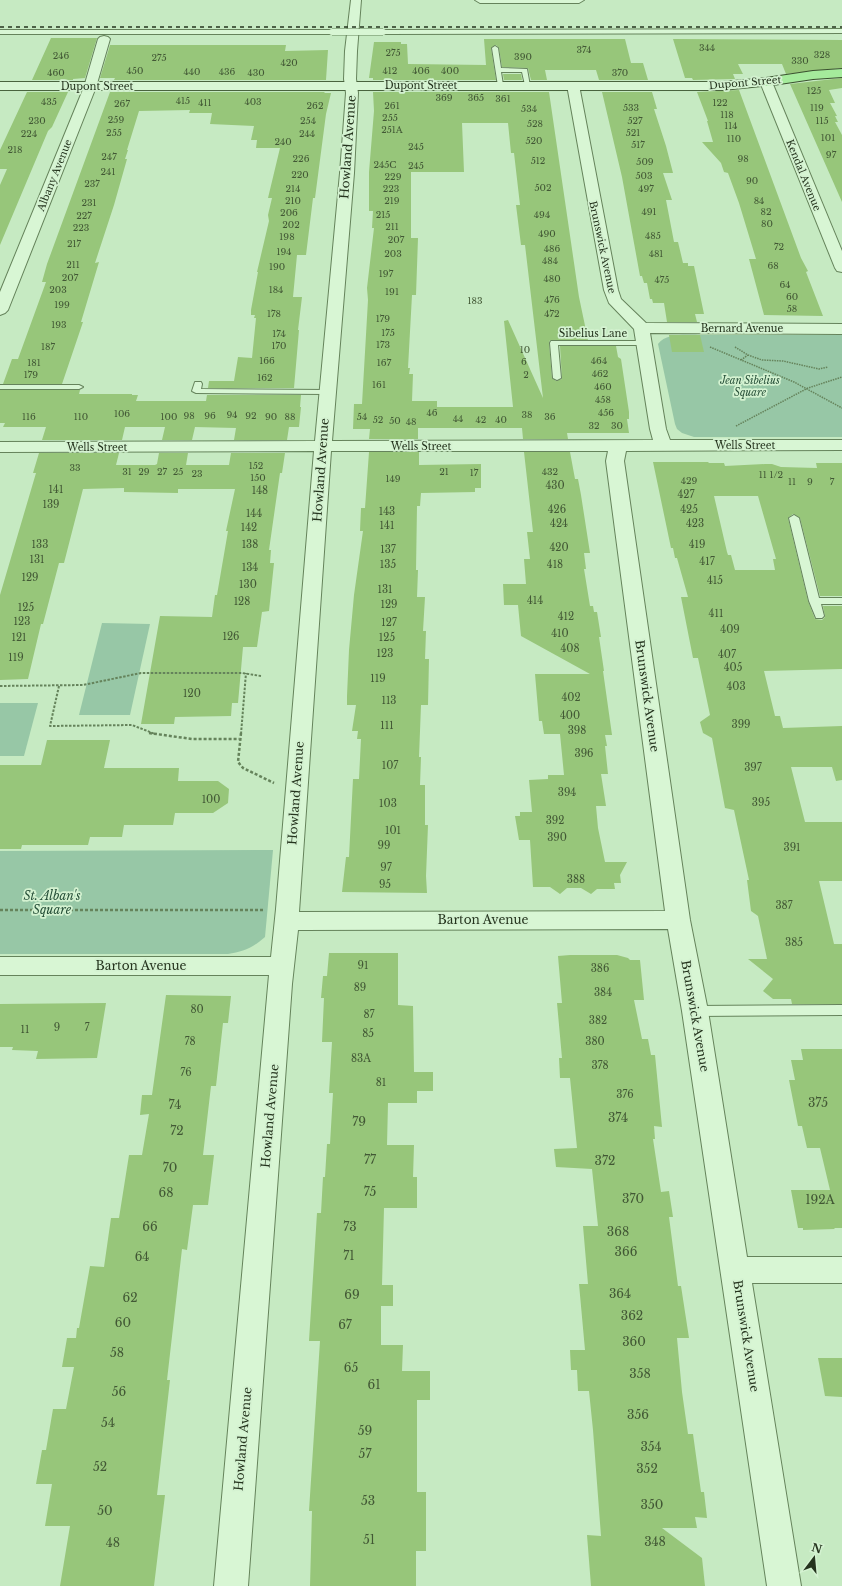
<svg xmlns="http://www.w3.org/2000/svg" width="842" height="1586" font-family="'Libre Baskerville',serif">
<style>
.green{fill:#97c7a6}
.building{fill:#97c67a;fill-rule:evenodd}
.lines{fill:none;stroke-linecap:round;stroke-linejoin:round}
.service-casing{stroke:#65835b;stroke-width:2}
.minor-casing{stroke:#65835b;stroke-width:2}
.secondary-casing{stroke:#49643e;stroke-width:2}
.primary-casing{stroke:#3a512f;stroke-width:2}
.path-far2{stroke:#65835b;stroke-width:1.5;stroke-dasharray:1.5 1;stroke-linecap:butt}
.path-far1{stroke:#65835b;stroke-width:2;stroke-dasharray:2.5 1.5;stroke-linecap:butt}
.path{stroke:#65835b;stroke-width:2.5;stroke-dasharray:3 2;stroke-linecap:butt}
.service{fill:#d8f6d4;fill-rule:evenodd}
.minor{fill:#d8f6d4;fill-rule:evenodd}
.secondary{fill:#d8f6d4;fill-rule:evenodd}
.primary{fill:#a5eb9c;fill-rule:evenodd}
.rail{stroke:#25341e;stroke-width:1.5;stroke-dasharray:4 4;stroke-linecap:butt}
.service-bridge-casing{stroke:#65835b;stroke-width:7;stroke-linecap:butt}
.service-bridge{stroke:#d8f6d4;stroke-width:6}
.labels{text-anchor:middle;stroke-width:3.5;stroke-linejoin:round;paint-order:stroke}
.far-number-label{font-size:9px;fill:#425835}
.far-street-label{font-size:10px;fill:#25341e;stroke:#d4f2d1}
.far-park-label{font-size:10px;font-style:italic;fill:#264f38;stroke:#d4f2d1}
.number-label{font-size:10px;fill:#425835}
.street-label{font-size:12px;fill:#25341e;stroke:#d4f2d1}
.park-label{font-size:12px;font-style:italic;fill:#264f38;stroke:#d4f2d1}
.near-number-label{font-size:12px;fill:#425835}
</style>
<rect width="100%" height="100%" fill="#c6eac2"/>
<!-- green -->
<g class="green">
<path d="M698 335H842V437H694L682 433 677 429 675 424 658 344C666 333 686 335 698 335Z"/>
<path d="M102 623 150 624 130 715H79Z"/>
<path d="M0 703H38L24 756H0Z"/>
<path d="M273 850 265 937C254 947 243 952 228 954H0V851Z"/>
</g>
<!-- building -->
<g class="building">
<path d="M51 38H97L85 78 73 79V80H32Z"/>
<path d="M484 39H625L631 63H643L648 80H599L596 70H545L547 80H531L528 68 502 67 499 48 496 45 491 48 496 80H373V78H369L374 42H401V44H407L408 64 486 65Z"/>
<path d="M673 39 842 40V68L786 74 782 64H738L743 74H733L735 79 693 80 692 78H685Z"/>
<path d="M110 45H286L285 51 328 50 326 80H114L115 78H100Z"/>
<path d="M503 74H521L522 80H504Z"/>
<path d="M842 78V88L829 90 835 103H830L837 116H835L838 122H835L842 135V202L790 84Z"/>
<path d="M739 90 801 258 808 271 806 272 823 316 764 315 749 259H756L739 203 728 173 724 172 721 163 702 142H713L707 121H708L697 92Z"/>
<path d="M27 92H68L52 127 48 131 0 245V185L7 169H0V150Z"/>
<path d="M110 92H325L324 93H331L326 114 315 198H313L306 255H297L293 297H302L298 330H299L294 388H208L209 381H234L238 357 252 358 256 318H254L255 315H251V310L258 272H257L269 221 268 215 272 198H268L280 148H256L257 140H251L254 126 210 124 212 113H189L190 110 139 111 127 150H128L125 159H127L114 205 95 263 99 262 81 322H83L62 384H3L12 359H18L46 282H42L47 264Z"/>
<path d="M373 92H549L579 297 588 340H550L549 343 552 378 556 381 562 379 560 346H616L618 357 621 359 629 412V419H627L629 433H567L568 439H523L522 428H418V439H369L370 429H353L354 404H362L368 300 367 288 374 228H372L373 211H369V172L374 111ZM462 123H508L511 153H514L520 205H516L521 245H525L543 398 508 320 504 321 513 407H437V401H412L413 374H409L410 368H408L412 295H416L418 238H411V172H464Z"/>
<path d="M602 92H652L657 109H654L666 146 673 173H663L672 200H666L674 242H678L683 263H688V266H694L704 314H695L697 322H667L664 303H653L652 299H650L647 283H644L642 276H640L622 177Z"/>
<path d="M669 335H700L704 352H672Z"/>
<path d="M0 390H80L79 394H132V395H138L136 401H206L207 395H301L300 407H301L299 427H289L287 440H234L236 428 195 427 192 440H162L165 427H125L122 440H42L46 427H3L5 423H0Z"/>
<path d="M369 452H419V465L481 464V488H475V492L421 493 420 506H417L416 570H418L417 597H425L423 631H426L425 659H429L428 705H421L419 757H421L420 785H425V825H428L426 876 427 893 342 892 346 857H349L353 779H359L361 739H357L358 731H352L356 705H347V696L349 650 354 595 363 531H360L361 508H365Z"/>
<path d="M524 452H570L575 479H578L581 495 590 553H584L586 569H584L590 606H593L594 612H597L601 637H599L604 671H603L612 735H605L607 746H605L608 774H601L606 806H596L598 828 605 862H627L620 875 621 883H614L615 889H597L591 894 581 888H567L560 894 550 887H533L530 840H519L515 816H520V812H532L529 780 548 779V775H564L560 734H544L542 721H539L535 674H590L521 636 518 605H504L503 584H526L524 559H530L527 532H533Z"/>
<path d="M39 453H119L116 465H155L157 464 159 453H188L186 465H229L231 453H285L282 473H280L269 550H271L270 563H274L269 611 262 612 257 647H243L238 703H232L231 716 175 717 174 724H141L160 616 212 617 215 595H217L228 531H226L235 489H178V493L124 492V488L83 489 64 563H59L43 624H41L28 679 0 680V595L36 473H33Z"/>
<path d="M653 462H708L709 463H724L725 466 765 464H772L781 467 817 468 816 463H842V596H820L800 518 793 514 788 518 808 601 815 619 822 620 825 617 823 606H842V669L764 671 775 716H780L783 728 842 726V780L836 781 832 767H791L805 822H842V881H819L834 944H842V1004H792L791 999H773L763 991 773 979 748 959H767L758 916 751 911 747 880H749L734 810 725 808 712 738 703 733 700 722 710 715 698 658H693L681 597H688L677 558H675L673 548H671ZM714 496H758L776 559H773L775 570H735L731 555H728L727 552Z"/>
<path d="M47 740H110L104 768H179L178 781H218L229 789 228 803 213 813H175L173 825H124L122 837H90L88 845H22L21 849H0V765H41Z"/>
<path d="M329 953H398V1005L413 1006 414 1072H433V1091H417V1103H388L387 1145H414L413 1177H417V1208H384L382 1285H393V1306H381V1345H403L402 1371H430V1400H417V1492H426V1551H416V1586H310L312 1511H309L320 1341H309L317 1213H321L323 1177H325L327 1144H330L333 1093H329L332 1042H322L324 998H321L323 976H327Z"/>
<path d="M570 955H617L628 958 630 960H640L644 1000H634L642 1039H648L651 1055H655L662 1127 654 1126 655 1139H653L661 1192 669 1191 673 1217H669L678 1286H681L689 1338H677L682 1392 688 1434H693L701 1492H704L707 1518 695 1517 697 1528H662L702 1558 705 1586H591L587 1535 601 1536 593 1430 589 1391H578L577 1370H571L570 1350H585L579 1284H588L583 1226H598L592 1169 556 1167 554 1149 577 1148 570 1078H560L559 1058H562L557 1003H562L558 956Z"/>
<path d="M166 995 231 996 228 1023H223L216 1086H211L203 1155H214L208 1205H193L187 1250 182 1249 167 1380H170L157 1495H165L154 1586H60L70 1526H45L52 1484H36L42 1450H46L53 1409H66L74 1367H62L67 1338H76L77 1328H79L90 1266 104 1267 111 1218H119L129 1155H142L149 1114 140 1115 142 1095H152Z"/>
<path d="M106 1003 97 1058 36 1059 38 1051 12 1050 13 1047H0V1004Z"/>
<path d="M801 1049H842V1228H834L835 1229 803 1230V1228H798L791 1190H830L820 1148H807L802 1126H798L789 1080H795L791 1060H803Z"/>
<path d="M818 1358H842V1397L825 1396Z"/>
</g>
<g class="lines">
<!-- service casing -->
<g class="service-casing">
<g id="service">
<path d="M842 29V33L383 34 380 32 383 30Z"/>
<path d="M0 30H332L335 32 332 34H0Z"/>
<path d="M495 46 498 48 501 68 527 69 530 86 525 85 522 72H501L503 85 498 86 492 48Z"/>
<path d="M551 341H644L648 343 644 345H558L561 378 557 380 553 378 550 343Z"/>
<path d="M195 382H201L202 384 201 389 327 390 331 392 327 394 196 393 192 391Z"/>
<path d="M0 385H79L83 387 79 389H0Z"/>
<path d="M794 515 799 518 819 598H842V604H821L824 616 822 618H816L809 601 789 518Z"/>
<path d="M842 1005V1015L695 1016 691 1014 689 1011 691 1008 695 1006Z"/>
</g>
</g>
<!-- minor casing -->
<g class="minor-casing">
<g id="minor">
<path d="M351 0H361L357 51 356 79 358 93 354 173 332 441 653 440 650 429 634 329 609 303 604 290 567 85 569 82H577L579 85 618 290 621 299 646 323 842 324V334L650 333 666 429 670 440H842V450L626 451 624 461 690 920 708 1011 747 1257H842V1283H752L801 1586H767L682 1011 668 929 298 930 292 984 248 1586H214L269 975H0V957H271L276 909 314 451 0 452V442L315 441 340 173 346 93 344 79 345 51ZM331 451H608L606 461 665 911 299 912Z"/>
<path d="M475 0H584L579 3H480Z"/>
<path d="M104 36 108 37 110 39 96 87 8 310 5 313 0 315V292L84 87 98 39 100 37Z"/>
<path d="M766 78 770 79 772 82 842 251V272L837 271 835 268 760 82 762 79Z"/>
</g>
</g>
<!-- secondary casing -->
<g class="secondary-casing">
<path id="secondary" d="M766 78 770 79 772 82 770 85 723 90H0V82H723Z"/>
</g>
<!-- primary casing -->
<g class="primary-casing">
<path id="primary" d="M842 69V77L813 79 766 86 762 85 760 82 762 79 766 78 813 71Z"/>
</g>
<!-- path-far2 -->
<g class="path-far2">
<path d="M710 347 794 382 842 408"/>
<path d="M735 347 748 355 762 360 783 361 819 369 828 367"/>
<path d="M741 360 748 355"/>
<path d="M736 426 808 388 842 377"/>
</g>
<!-- path-far1 -->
<g class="path-far1">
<path d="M0 686 83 685 141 673H242L261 676"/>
<path d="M59 686 50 726 132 725 155 734"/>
<path d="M241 734 246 673"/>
</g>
<!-- path -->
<g class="path">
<path d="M149 733 192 739H239"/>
<path d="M241 733 238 762 243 768 274 783"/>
<path d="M0 910H263"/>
</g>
<!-- service -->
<use href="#service" class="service"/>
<!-- minor -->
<use href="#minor" class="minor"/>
<!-- secondary -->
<use href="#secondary" class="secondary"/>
<!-- primary -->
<use href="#primary" class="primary"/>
<!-- rail -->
<path class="rail" d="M0 27H842"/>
<!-- service-bridge casing -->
<g class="service-bridge-casing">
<path id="service-bridge" d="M332 32H383"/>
</g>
<!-- service-bridge -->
<use href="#service-bridge" class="service-bridge"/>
</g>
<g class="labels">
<!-- far-number labels -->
<g class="far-number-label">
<text x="707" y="51">344</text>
<text x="584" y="53">374</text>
<text x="393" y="56">275</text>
<text x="822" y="58">328</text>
<text x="61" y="59">246</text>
<text x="523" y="60">390</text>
<text x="159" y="61">275</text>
<text x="800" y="64">330</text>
<text x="289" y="66">420</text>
<text x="135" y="74">450</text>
<text x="390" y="74">412</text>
<text x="421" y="74">406</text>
<text x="450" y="74">400</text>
<text x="192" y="75">440</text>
<text x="227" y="75">436</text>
<text x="56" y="76">460</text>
<text x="256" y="76">430</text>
<text x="620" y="76">370</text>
<text x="814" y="94">125</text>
<text x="444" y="101">369</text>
<text x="476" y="101">365</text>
<text x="503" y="102">361</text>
<text x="183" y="104">415</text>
<text x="49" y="105">435</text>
<text x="253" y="105">403</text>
<text x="205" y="106">411</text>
<text x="720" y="106">122</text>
<text x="122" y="107">267</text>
<text x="315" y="109">262</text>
<text x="392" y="109">261</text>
<text x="631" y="111">533</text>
<text x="817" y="111">119</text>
<text x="529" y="112">534</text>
<text x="727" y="118">118</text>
<text x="390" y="121">255</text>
<text x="116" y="123">259</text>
<text x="37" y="124">230</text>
<text x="308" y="124">254</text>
<text x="635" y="124">527</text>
<text x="822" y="124">115</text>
<text x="535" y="127">528</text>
<text x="731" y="129">114</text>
<text x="392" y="133">251A</text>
<text x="114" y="136">255</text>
<text x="633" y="136">521</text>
<text x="29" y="137">224</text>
<text x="307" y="137">244</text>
<text x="828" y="141">101</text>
<text x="734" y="142">110</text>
<text x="534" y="144">520</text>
<text x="283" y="145">240</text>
<text x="638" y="148">517</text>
<text x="416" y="150">245</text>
<text x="15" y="153">218</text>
<text x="831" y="158">97</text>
<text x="109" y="160">247</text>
<text x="301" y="162">226</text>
<text x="743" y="162">98</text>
<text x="538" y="164">512</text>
<text x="645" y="165">509</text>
<text x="385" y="168">245C</text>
<text x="416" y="169">245</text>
<text x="108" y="175">241</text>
<text x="300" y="178">220</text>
<text x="644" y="179">503</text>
<text x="393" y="180">229</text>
<text x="752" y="184">90</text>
<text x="92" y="187">237</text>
<text x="543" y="191">502</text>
<text x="293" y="192">214</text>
<text x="391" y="192">223</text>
<text x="646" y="192">497</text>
<text x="293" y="204">210</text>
<text x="392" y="204">219</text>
<text x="759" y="204">84</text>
<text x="89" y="206">231</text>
<text x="649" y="215">491</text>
<text x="766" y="215">82</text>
<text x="289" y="216">206</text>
<text x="383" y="218">215</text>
<text x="542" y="218">494</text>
<text x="84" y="219">227</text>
<text x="767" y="227">80</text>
<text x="291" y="228">202</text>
<text x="392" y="230">211</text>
<text x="81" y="231">223</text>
<text x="547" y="237">490</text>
<text x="653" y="239">485</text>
<text x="287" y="240">198</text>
<text x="396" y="243">207</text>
<text x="74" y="247">217</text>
<text x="779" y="250">72</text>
<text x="552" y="252">486</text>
<text x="284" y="255">194</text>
<text x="393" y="257">203</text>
<text x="656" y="257">481</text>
<text x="550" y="264">484</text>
<text x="73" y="268">211</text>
<text x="773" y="269">68</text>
<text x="277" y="270">190</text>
<text x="386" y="277">197</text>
<text x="70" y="281">207</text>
<text x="552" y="282">480</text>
<text x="662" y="283">475</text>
<text x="785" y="288">64</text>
<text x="58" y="293">203</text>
<text x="276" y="293">184</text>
<text x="392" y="295">191</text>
<text x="792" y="300">60</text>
<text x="552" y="303">476</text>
<text x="475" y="304">183</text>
<text x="62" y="308">199</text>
<text x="792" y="312">58</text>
<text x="274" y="317">178</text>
<text x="552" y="317">472</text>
<text x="383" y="322">179</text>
<text x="59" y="328">193</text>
<text x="388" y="336">175</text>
<text x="279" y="337">174</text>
<text x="383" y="348">173</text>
<text x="279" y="349">170</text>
<text x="48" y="350">187</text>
<text x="525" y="353">10</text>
<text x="267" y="364">166</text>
<text x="599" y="364">464</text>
<text x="524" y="365">6</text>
<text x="34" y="366">181</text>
<text x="384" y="366">167</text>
<text x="600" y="377">462</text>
<text x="31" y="378">179</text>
<text x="526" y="378">2</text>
<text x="265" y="381">162</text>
<text x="379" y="388">161</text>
<text x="603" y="390">460</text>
<text x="603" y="403">458</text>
<text x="432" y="416">46</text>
<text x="606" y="416">456</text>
<text x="122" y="417">106</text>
<text x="232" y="418">94</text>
<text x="527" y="418">38</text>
<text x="189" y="419">98</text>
<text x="210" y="419">96</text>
<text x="251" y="419">92</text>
<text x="29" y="420">116</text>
<text x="81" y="420">110</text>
<text x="169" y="420">100</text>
<text x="271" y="420">90</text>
<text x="290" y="420">88</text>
<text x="362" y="420">54</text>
<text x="550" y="420">36</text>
<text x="458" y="422">44</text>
<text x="378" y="423">52</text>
<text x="481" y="423">42</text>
<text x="501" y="423">40</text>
<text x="395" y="424">50</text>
<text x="411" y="425">48</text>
<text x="594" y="429">32</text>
<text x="617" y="429">30</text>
<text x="256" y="469">152</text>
<text x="75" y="471">33</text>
<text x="127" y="475">31</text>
<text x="144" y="475">29</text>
<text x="162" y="475">27</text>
<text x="178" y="475">25</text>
<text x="444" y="475">21</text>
<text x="550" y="475">432</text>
<text x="474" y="476">17</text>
<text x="197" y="477">23</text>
<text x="771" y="478">11 1/2</text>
<text x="258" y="481">150</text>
<text x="393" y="482">149</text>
<text x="689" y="484">429</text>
<text x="792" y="485">11</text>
<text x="810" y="485">9</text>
<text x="832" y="485">7</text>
</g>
<!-- far-street labels -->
<g class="far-street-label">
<text transform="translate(745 82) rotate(-5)" y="4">Dupont Street</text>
<text x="421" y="89">Dupont Street</text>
<text x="97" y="90">Dupont Street</text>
<text transform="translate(54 175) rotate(-68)" y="4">Albany Avenue</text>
<text transform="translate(804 175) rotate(68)" y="4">Kendal Avenue</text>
<text transform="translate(603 247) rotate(78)" y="4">Brunswick Avenue</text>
<text x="742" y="332">Bernard Avenue</text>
<text x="593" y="337">Sibelius Lane</text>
<text x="745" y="449">Wells Street</text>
<text x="421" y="450">Wells Street</text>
<text x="97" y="451">Wells Street</text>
</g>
<!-- far-park labels -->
<g class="far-park-label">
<text x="750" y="384">Jean Sibelius<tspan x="750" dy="12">Square</tspan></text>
</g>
<!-- number labels -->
<g class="number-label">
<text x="555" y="489">430</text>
<text x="56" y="493">141</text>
<text x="260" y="494">148</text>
<text x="686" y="498">427</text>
<text x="51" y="508">139</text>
<text x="557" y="513">426</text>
<text x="689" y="513">425</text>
<text x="387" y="515">143</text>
<text x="254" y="517">144</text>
<text x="559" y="527">424</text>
<text x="695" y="527">423</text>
<text x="387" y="529">141</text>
<text x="249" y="531">142</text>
<text x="40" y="548">133</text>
<text x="250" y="548">138</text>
<text x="697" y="548">419</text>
<text x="559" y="551">420</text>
<text x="388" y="553">137</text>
<text x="37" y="563">131</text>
<text x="707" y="565">417</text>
<text x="388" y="568">135</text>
<text x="555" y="568">418</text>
<text x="250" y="571">134</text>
<text x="30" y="581">129</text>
<text x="715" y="584">415</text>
<text x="248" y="588">130</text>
<text x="385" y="593">131</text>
<text x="535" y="604">414</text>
<text x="242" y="605">128</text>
<text x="389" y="608">129</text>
<text x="26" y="611">125</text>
<text x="716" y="617">411</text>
<text x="566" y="620">412</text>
<text x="22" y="625">123</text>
<text x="389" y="626">127</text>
<text x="730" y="633">409</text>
<text x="560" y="637">410</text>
<text x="231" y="640">126</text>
<text x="19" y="641">121</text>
<text x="387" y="641">125</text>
<text x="570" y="652">408</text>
<text x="385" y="657">123</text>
<text x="727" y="658">407</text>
<text x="16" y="661">119</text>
<text x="733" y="671">405</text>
<text x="378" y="682">119</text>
<text x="736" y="690">403</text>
<text x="192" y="697">120</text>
<text x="571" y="701">402</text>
<text x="389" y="704">113</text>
<text x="570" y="719">400</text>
<text x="741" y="728">399</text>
<text x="387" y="729">111</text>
<text x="577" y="734">398</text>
<text x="584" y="757">396</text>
<text x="390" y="769">107</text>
<text x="753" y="771">397</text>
<text x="567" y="796">394</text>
<text x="211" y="803">100</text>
<text x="761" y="806">395</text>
<text x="388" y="807">103</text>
<text x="555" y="824">392</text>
<text x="393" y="834">101</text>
<text x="557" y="841">390</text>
<text x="384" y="849">99</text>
<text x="792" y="851">391</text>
<text x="386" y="871">97</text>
<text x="576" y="883">388</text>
<text x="385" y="888">95</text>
<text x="784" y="909">387</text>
<text x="794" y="946">385</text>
<text x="363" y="969">91</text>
<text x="600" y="972">386</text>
<text x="360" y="991">89</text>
<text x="603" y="996">384</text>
<text x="197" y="1013">80</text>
<text x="369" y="1018">87</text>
<text x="598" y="1024">382</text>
<text x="57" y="1031">9</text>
<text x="87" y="1031">7</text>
<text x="25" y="1033">11</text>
<text x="368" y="1037">85</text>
<text x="190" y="1045">78</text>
<text x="595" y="1045">380</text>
<text x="361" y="1062">83A</text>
<text x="600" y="1069">378</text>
<text x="186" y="1076">76</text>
<text x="381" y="1086">81</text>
<text x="625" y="1098">376</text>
</g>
<!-- street labels -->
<g class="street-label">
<text transform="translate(348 147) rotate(-86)" y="4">Howland Avenue</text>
<text transform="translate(321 470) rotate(-86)" y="4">Howland Avenue</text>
<text transform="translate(647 696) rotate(82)" y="4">Brunswick Avenue</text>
<text transform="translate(296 793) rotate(-86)" y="4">Howland Avenue</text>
<text x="483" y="924">Barton Avenue</text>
<text x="141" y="970">Barton Avenue</text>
<text transform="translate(695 1016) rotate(80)" y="4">Brunswick Avenue</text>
<text transform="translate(270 1116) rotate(-85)" y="4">Howland Avenue</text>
<text transform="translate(746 1336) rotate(81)" y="4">Brunswick Avenue</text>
<text transform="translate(243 1439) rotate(-85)" y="4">Howland Avenue</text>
</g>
<!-- park labels -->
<g class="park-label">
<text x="52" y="900">St. Alban's<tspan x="52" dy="14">Square</tspan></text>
</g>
<!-- near-number labels -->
<g class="near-number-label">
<text x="818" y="1107">375</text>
<text x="175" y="1109">74</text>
<text x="618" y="1122">374</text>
<text x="359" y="1126">79</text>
<text x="177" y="1135">72</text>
<text x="370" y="1164">77</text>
<text x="605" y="1165">372</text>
<text x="170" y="1172">70</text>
<text x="370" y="1196">75</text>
<text x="166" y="1197">68</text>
<text x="633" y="1203">370</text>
<text x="820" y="1204">192A</text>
<text x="150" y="1231">66</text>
<text x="350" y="1231">73</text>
<text x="618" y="1236">368</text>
<text x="626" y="1256">366</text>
<text x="349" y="1260">71</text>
<text x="142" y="1261">64</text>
<text x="620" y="1298">364</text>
<text x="352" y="1299">69</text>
<text x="130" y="1302">62</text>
<text x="632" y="1320">362</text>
<text x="123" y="1327">60</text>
<text x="345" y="1329">67</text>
<text x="634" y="1346">360</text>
<text x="117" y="1357">58</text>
<text x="351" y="1372">65</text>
<text x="640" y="1378">358</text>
<text x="374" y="1389">61</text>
<text x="119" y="1396">56</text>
<text x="638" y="1419">356</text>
<text x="108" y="1427">54</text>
<text x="365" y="1435">59</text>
<text x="651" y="1451">354</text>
<text x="365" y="1458">57</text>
<text x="100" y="1471">52</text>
<text x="647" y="1473">352</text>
<text x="368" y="1505">53</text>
<text x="652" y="1509">350</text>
<text x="105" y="1515">50</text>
<text x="369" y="1544">51</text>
<text x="655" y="1546">348</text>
<text x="113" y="1547">48</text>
</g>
</g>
<!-- north arrow -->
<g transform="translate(814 1558) rotate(16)" stroke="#d4f2d1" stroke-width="3" paint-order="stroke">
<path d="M0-3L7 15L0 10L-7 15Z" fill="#25341e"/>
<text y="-6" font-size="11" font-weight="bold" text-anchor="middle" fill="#25341e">N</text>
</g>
</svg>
